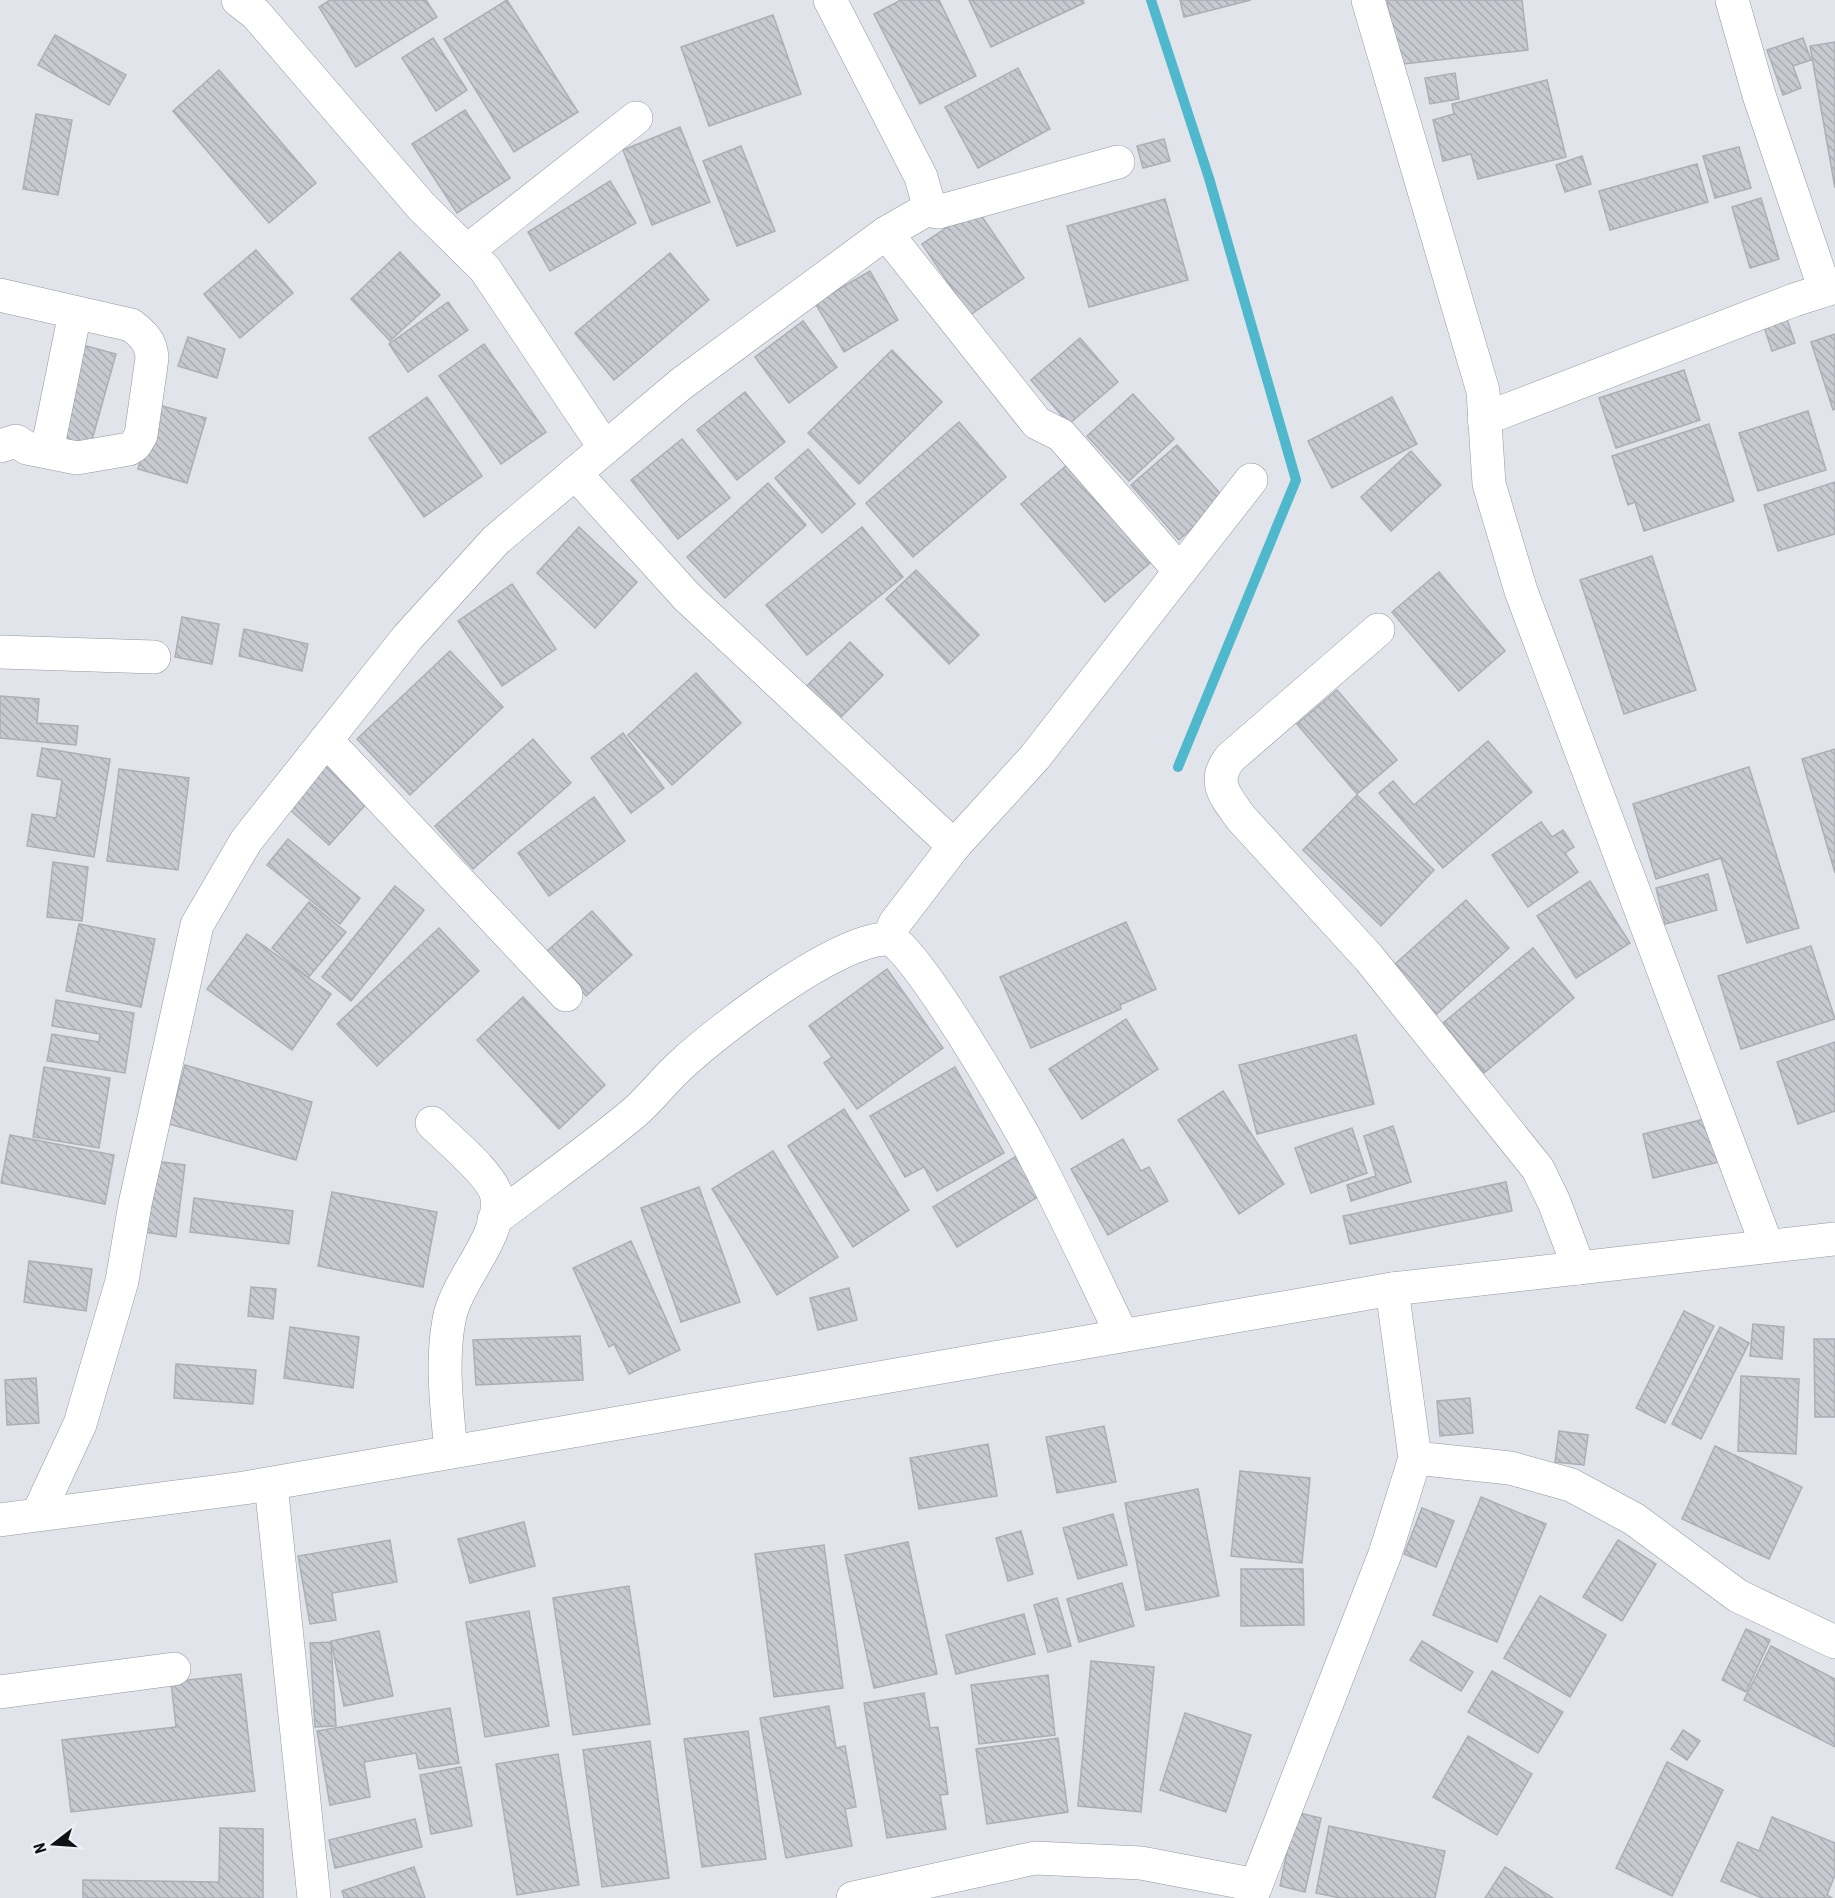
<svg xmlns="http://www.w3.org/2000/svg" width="1835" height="1898" font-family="'Roboto Condensed',sans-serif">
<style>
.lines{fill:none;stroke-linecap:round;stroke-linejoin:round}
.stream{stroke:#4fb8cd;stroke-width:10}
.building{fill:url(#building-back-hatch);stroke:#acafb6;stroke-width:1.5}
.minor-casing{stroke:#95979e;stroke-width:34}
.minor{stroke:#fff;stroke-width:33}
</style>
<defs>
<pattern id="building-back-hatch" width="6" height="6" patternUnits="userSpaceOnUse" patternTransform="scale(1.5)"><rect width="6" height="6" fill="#c7cad1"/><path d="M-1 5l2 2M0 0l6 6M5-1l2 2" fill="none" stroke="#aaacb3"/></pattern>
</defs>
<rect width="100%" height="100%" fill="#e1e4eb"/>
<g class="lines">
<!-- stream -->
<path class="stream" d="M1151 0 1209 178 1296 480 1178 767"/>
</g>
<!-- building -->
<g class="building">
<path d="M330 0H426L437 17 356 67 319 7Z"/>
<path d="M507 0 578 112 514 152 444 39Z"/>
<path d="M901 0H939L976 76 920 104 874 14Z"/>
<path d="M969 0H1083L1084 3 991 47Z"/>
<path d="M1180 0H1251L1184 17Z"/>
<path d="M1387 0H1522L1528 50 1395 65Z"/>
<path d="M773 15 801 94 709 126 681 47Z"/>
<path d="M55 35 126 75 109 105 38 65Z"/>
<path d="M433 38 467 90 436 111 402 58Z"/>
<path d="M1803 38 1811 60 1793 66 1801 88 1783 95 1767 50Z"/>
<path d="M1835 42V188L1810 46Z"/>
<path d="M1018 68 1050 129 978 168 945 107Z"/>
<path d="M219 70 316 183 269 223 173 111Z"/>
<path d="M1455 73 1459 99 1430 104 1425 78Z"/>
<path d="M1547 80 1566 157 1478 179 1471 154 1443 161 1433 120 1454 114 1452 104Z"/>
<path d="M465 110 510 178 457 213 412 144Z"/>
<path d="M36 114 72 120 58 195 23 189Z"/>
<path d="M680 127 710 202 652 225 623 150Z"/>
<path d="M1164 139 1170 161 1143 168 1137 146Z"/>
<path d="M741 146 775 231 737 246 703 161Z"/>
<path d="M1739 147 1751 188 1715 198 1703 156Z"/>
<path d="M1582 156 1591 184 1565 192 1556 165Z"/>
<path d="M1697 164 1708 202 1610 230 1599 191Z"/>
<path d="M610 181 636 223 550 271 528 232Z"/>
<path d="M1761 198 1779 259 1750 268 1732 207Z"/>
<path d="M1165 199 1188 280 1089 307 1067 226Z"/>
<path d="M976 208 1024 278 970 315 922 244Z"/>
<path d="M256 250 293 293 240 338 204 294Z"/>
<path d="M400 252 440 295 390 341 351 299Z"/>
<path d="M670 253 709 300 614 380 575 333Z"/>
<path d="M870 271 898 320 844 352 815 303Z"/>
<path d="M448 302 468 330 408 372 389 344Z"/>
<path d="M1787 319 1795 343 1772 351 1764 327Z"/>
<path d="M803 321 837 367 789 403 755 357Z"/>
<path d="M1835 334V409L1833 410 1811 342Z"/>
<path d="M188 337 225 349 217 378 178 366Z"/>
<path d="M1080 338 1118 382 1069 424 1031 380Z"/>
<path d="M79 344 116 354 90 447 53 436Z"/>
<path d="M484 344 546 432 501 464 439 376Z"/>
<path d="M892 350 942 402 859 484 808 433Z"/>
<path d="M1684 370 1700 420 1616 448 1599 398Z"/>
<path d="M745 392 785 442 737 480 697 430Z"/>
<path d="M1133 394 1174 439 1129 481 1087 436Z"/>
<path d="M427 397 482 476 424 517 369 438Z"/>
<path d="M1392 397 1417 444 1332 488 1308 441Z"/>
<path d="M155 404 206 418 187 483 138 469Z"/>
<path d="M1808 411 1826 470 1758 491 1739 433Z"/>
<path d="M959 422 1006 477 913 557 866 503Z"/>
<path d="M1709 424 1734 501 1644 531 1635 502 1628 505 1612 456Z"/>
<path d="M682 439 730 498 678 539 631 480Z"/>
<path d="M1177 445 1225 499 1179 540 1131 485Z"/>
<path d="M808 449 855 504 822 533 775 478Z"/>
<path d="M1411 451 1441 485 1391 531 1361 497Z"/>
<path d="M1073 460 1157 557 1105 602 1021 504Z"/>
<path d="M1835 482V534L1778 551 1764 505Z"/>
<path d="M768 483 806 525 725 598 687 557Z"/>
<path d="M579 527 637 582 595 628 537 573Z"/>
<path d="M862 527 903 577 807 655 766 605Z"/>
<path d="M1652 556 1696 690 1624 714 1580 580Z"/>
<path d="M916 570 979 635 949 664 886 599Z"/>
<path d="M1439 572 1505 651 1459 691 1392 612Z"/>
<path d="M512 584 556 649 502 686 458 621Z"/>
<path d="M182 617 219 624 212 664 175 657Z"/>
<path d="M244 629 308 644 302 671 239 656Z"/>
<path d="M850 642 883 675 834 724 801 692Z"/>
<path d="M450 651 503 707 410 795 357 739Z"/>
<path d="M696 673 741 723 672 785 628 735Z"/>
<path d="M1337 690 1397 760 1357 794 1297 724Z"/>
<path d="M0 696 39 699 37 723 78 726 76 745 0 738Z"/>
<path d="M623 733 664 788 631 813 591 758Z"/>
<path d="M533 739 571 783 473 869 435 826Z"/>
<path d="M1488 741 1532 792 1443 868 1379 793 1393 781 1414 805Z"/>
<path d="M42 748 110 759 94 857 27 846 32 814 56 818 62 780 37 776Z"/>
<path d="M1835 749V873L1802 759Z"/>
<path d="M327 765 368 802 329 845 288 808Z"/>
<path d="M1749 767 1799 928 1747 943 1721 858 1656 879 1633 804Z"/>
<path d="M119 769 189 778 178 870 107 861Z"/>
<path d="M1357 795 1434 870 1381 926 1303 850Z"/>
<path d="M594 797 625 841 549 896 518 853Z"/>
<path d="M1541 822 1552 837 1563 830 1574 847 1565 853 1578 872 1528 907 1492 855Z"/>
<path d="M288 839 360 898 340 924 267 865Z"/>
<path d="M53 862 88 867 82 921 47 917Z"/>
<path d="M1708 874 1717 910 1665 924 1656 888Z"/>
<path d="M1590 881 1630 943 1576 978 1537 916Z"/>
<path d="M395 886 424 910 351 1001 322 977Z"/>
<path d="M1466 900 1509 948 1429 1021 1385 973Z"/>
<path d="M309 902 346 932 308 978 272 948Z"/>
<path d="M592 911 632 955 586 996 547 951Z"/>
<path d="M1126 922 1156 989 1120 1005 1121 1009 1031 1048 1000 977Z"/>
<path d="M79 924 155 939 141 1007 66 991Z"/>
<path d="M439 928 479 971 377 1066 337 1024Z"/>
<path d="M247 934 331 994 292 1050 207 989Z"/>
<path d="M1811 946 1835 1019 1741 1049 1718 976Z"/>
<path d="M1533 948 1574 998 1484 1073 1443 1023Z"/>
<path d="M887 969 943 1048 857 1109 824 1063 832 1057 809 1026Z"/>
<path d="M523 997 605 1085 559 1129 477 1040Z"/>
<path d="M56 1000 134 1013 125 1073 47 1061 52 1034 99 1042 100 1034 52 1026Z"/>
<path d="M1126 1019 1158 1069 1082 1119 1049 1069Z"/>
<path d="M1356 1035 1374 1104 1257 1134 1239 1065Z"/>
<path d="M1835 1042V1111L1798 1124 1777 1062Z"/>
<path d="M185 1065 312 1102 296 1160 169 1124Z"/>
<path d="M44 1067 110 1078 99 1148 33 1137Z"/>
<path d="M955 1067 1004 1153 937 1191 924 1167 905 1177 870 1116Z"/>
<path d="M1223 1091 1284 1184 1239 1214 1178 1120Z"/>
<path d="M844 1109 909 1210 853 1247 788 1146Z"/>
<path d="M1709 1118 1719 1162 1653 1178 1643 1134Z"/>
<path d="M1393 1126 1411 1182 1351 1201 1347 1185 1376 1176 1364 1136Z"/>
<path d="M1352 1128 1367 1173 1311 1193 1295 1148Z"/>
<path d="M10 1135 114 1155 105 1204 1 1183Z"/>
<path d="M1123 1139 1141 1171 1149 1167 1168 1201 1108 1235 1071 1169Z"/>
<path d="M773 1151 838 1257 777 1295 712 1189Z"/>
<path d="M1020 1154 1044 1193 957 1247 933 1207Z"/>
<path d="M154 1161 185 1165 176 1237 145 1232Z"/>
<path d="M1506 1182 1512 1211 1350 1244 1343 1216Z"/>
<path d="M699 1187 740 1302 681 1322 641 1208Z"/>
<path d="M332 1192 437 1212 423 1287 318 1266Z"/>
<path d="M194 1198 293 1211 289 1244 190 1232Z"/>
<path d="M631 1241 680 1350 629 1374 614 1344 609 1347 573 1268Z"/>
<path d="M29 1261 92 1269 86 1311 24 1302Z"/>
<path d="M251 1287 276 1289 273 1319 248 1316Z"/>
<path d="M849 1288 857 1320 818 1330 810 1298Z"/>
<path d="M1684 1311 1714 1326 1665 1423 1636 1408Z"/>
<path d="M1753 1324 1784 1327 1782 1359 1750 1356Z"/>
<path d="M290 1327 359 1337 353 1388 284 1378Z"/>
<path d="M1720 1327 1749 1343 1701 1439 1672 1424Z"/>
<path d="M580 1336 583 1380 476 1385 473 1340Z"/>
<path d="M1814 1339H1835V1417H1815Z"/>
<path d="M176 1364 256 1370 253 1404 174 1398Z"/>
<path d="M1741 1376 1799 1379 1796 1454 1738 1451Z"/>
<path d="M36 1378 39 1423 7 1425 5 1380Z"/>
<path d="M1470 1398 1473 1433 1440 1436 1437 1401Z"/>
<path d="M1104 1426 1116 1482 1057 1493 1046 1437Z"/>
<path d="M1559 1431 1588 1435 1584 1465 1555 1462Z"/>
<path d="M988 1444 997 1496 919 1509 910 1458Z"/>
<path d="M1715 1446 1802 1487 1769 1559 1682 1519Z"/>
<path d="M1240 1471 1310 1478 1302 1563 1231 1556Z"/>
<path d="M1198 1489 1219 1596 1146 1610 1125 1503Z"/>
<path d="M1481 1497 1546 1524 1497 1642 1433 1615Z"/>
<path d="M1422 1508 1454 1521 1436 1567 1404 1554Z"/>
<path d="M1113 1514 1127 1565 1078 1579 1063 1528Z"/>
<path d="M524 1522 535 1566 470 1583 458 1539Z"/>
<path d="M1021 1531 1033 1574 1008 1581 996 1538Z"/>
<path d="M390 1540 397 1582 332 1593 336 1620 310 1624 298 1556Z"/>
<path d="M1618 1540 1656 1564 1622 1621 1583 1597Z"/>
<path d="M908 1542 937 1674 874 1688 845 1555Z"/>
<path d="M824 1545 843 1688 774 1697 755 1554Z"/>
<path d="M1241 1569H1303L1304 1625 1241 1626Z"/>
<path d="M1122 1583 1134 1626 1079 1642 1067 1599Z"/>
<path d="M629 1586 650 1724 573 1735 553 1598Z"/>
<path d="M1540 1596 1606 1635 1570 1697 1504 1658Z"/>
<path d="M1057 1598 1071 1646 1048 1652 1034 1605Z"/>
<path d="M529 1611 549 1726 485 1737 466 1622Z"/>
<path d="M1024 1614 1035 1654 956 1674 946 1635Z"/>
<path d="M1746 1629 1770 1640 1746 1692 1722 1680Z"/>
<path d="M379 1631 393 1696 344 1706 331 1641Z"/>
<path d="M1422 1641 1473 1672 1461 1691 1410 1660Z"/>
<path d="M331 1642 336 1726 315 1727 310 1643Z"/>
<path d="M1771 1646 1835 1679V1747L1744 1700Z"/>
<path d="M1091 1661 1154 1667 1141 1812 1078 1806Z"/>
<path d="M1492 1671 1563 1712 1538 1753 1468 1712Z"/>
<path d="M241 1674 255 1791 71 1812 62 1740 176 1727 171 1682Z"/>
<path d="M1048 1675 1055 1735 979 1744 971 1685Z"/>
<path d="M924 1693 930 1728 938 1727 948 1794 940 1795 946 1829 887 1838 864 1703Z"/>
<path d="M829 1706 836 1748 845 1746 856 1807 845 1809 852 1846 786 1858 760 1718Z"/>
<path d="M450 1708 459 1763 419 1769 416 1753 364 1762 370 1797 330 1805 317 1731Z"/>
<path d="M1185 1713 1251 1735 1226 1812 1160 1790Z"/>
<path d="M1683 1730 1700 1741 1687 1760 1671 1749Z"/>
<path d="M748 1731 766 1859 702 1867 684 1739Z"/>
<path d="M1468 1736 1532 1774 1497 1835 1433 1797Z"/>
<path d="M1058 1738 1068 1812 987 1824 976 1749Z"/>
<path d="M650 1741 669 1878 602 1887 583 1750Z"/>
<path d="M558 1754 579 1885 517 1895 496 1764Z"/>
<path d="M1667 1762 1723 1790 1672 1896 1616 1868Z"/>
<path d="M461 1767 472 1826 431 1834 420 1775Z"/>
<path d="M1295 1812 1321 1818 1305 1892 1280 1886Z"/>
<path d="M1772 1817 1835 1843V1875L1827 1895 1832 1898H1762L1721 1881 1738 1842 1759 1851Z"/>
<path d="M415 1819 422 1847 335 1868 329 1840Z"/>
<path d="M1329 1826 1445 1851 1435 1898H1340L1316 1893Z"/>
<path d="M220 1828 263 1829V1898H83V1880L219 1882Z"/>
<path d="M414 1867 425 1898H344L342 1891Z"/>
<path d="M1505 1867 1553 1898H1485Z"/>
</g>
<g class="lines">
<!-- minor casing -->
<g class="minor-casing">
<g id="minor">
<path d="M238 0 256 14 421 206 485 269 605 448"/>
<path d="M830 0 921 177 928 202 926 210"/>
<path d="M1368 0 1483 391 1489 484 1521 591 1767 1246"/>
<path d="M1732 0 1759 95 1825 290"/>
<path d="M886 233 1037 423 1061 435 1180 571"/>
<path d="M467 251 636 118"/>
<path d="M0 295 131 325C144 335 151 342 152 358L141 435 135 445 129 449 77 458 27 448 16 441 0 446"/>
<path d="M1484 419 1794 300 1835 287"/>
<path d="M47 451 75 313"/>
<path d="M575 473 687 597 954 846"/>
<path d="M1378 630 1230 758C1211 782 1226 797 1241 818L1369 958 1538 1169 1554 1202 1579 1268"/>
<path d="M0 652 154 657"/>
<path d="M326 740 566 995"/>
<path d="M889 938 895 923 954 846 1035 757 1251 480"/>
<path d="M432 1123C449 1140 495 1177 497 1198 502 1238 456 1280 449 1320 441 1363 447 1409 451 1452"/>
<path d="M494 1220C541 1184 590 1150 635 1112 652 1097 665 1079 682 1064 720 1029 838 938 888 939 911 939 1019 1125 1034 1155 1065 1214 1093 1275 1122 1335"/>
<path d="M1415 1458 1510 1468 1571 1485 1634 1519 1738 1596 1835 1642"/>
<path d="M271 1484 314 1898"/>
<path d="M38 1514 80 1424 122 1281 135 1204 197 925 246 841 407 638 496 540 681 384 886 233 926 210 938 212 1118 162"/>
<path d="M0 1520 244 1488 1392 1289 1835 1239"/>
<path d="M0 1692 174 1669"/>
<path d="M853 1898 1035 1858 1141 1863 1256 1885"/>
<path d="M1251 1898 1385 1554 1415 1458 1392 1289"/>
</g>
</g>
<!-- minor -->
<use href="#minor" class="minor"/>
</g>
<!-- north arrow -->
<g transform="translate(54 1844) rotate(253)" stroke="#eff1f9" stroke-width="4.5" paint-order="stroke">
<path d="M0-4.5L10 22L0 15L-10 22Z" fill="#101113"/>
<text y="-9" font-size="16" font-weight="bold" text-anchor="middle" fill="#101113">N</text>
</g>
</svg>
